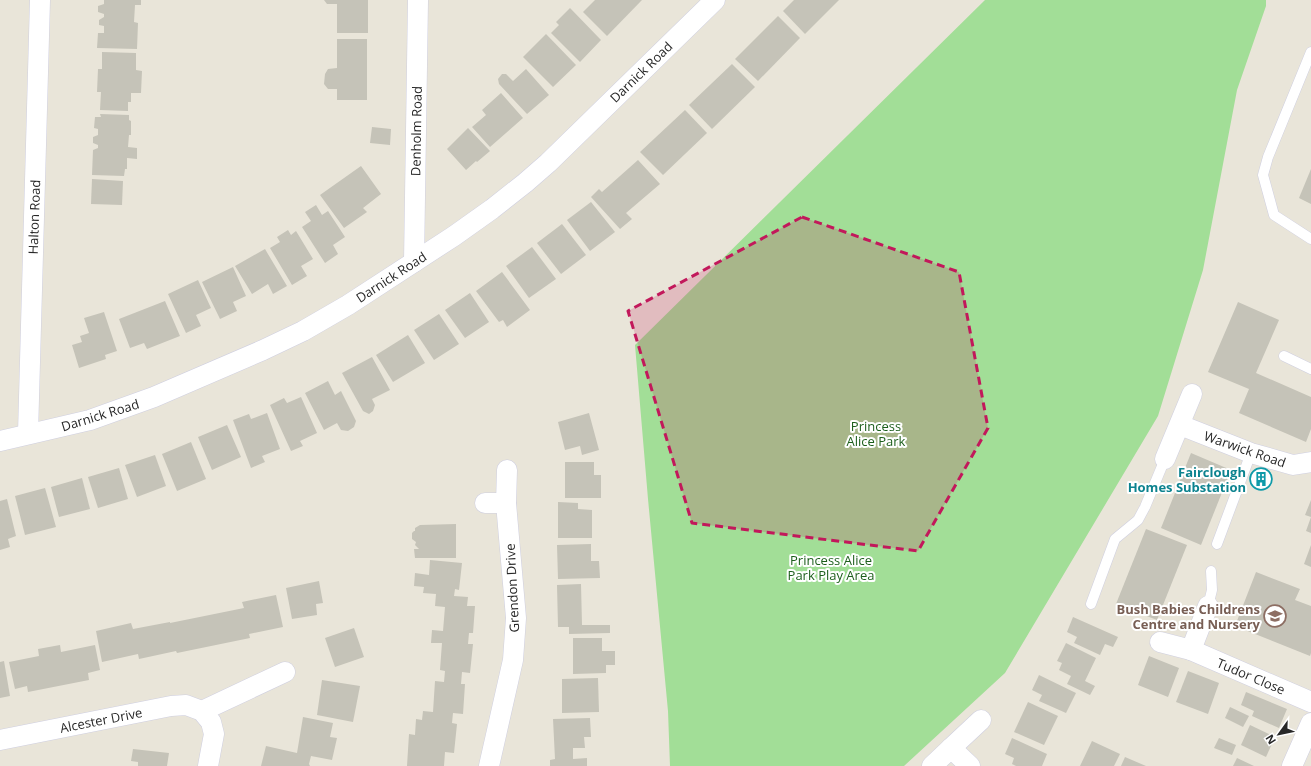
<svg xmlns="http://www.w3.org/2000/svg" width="1311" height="766" font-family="'Open Sans',sans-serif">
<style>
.green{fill:#a2de97}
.building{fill:#c5c3b8}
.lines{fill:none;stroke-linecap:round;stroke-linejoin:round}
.lane-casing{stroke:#cfcfe0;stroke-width:11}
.street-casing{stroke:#cfcfe0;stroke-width:21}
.lane{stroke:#fff;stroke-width:10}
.street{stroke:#fff;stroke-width:20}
.marked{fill:#c2185b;fill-opacity:0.2;stroke:#c2185b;stroke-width:3;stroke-dasharray:8 5;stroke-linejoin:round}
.labels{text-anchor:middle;stroke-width:4;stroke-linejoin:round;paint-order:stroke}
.street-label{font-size:13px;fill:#272727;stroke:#fff}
.park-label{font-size:13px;fill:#1d5f1c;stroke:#fff}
.culture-label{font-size:13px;font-weight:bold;fill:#0d838f;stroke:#fff;text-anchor:end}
.education-label{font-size:13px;font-weight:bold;fill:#785e54;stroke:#fff;text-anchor:end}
</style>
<rect width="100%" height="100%" fill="#e9e5d9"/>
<!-- green -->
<path class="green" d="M985 0H1266V6L1237 90 1203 270 1158 416 1005 673 904 766H670L668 711 648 499 635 345Z"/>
<!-- building -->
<g class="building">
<path d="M104 0H141V5H135L134 22 138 23 137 49 97 48 98 33H104V26L99 25V20L104 17V14L98 12V6L104 4Z"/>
<path d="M324 0H368V33H337V4H327Z"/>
<path d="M595 0H642L607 36 583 12Z"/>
<path d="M794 0H839L805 34 783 11Z"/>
<path d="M570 8 601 40 580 62 551 33 559 25 556 22Z"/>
<path d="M778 16 800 38 758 81 735 59Z"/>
<path d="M546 34 576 65 553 87 523 57Z"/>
<path d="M337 39H367V100H337V89H328L324 84 325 74 328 69 337 68Z"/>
<path d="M102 52 136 53V70L142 71 141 93H131V102H128V111L100 110 101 92H97L98 69H102Z"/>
<path d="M732 64 755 87 712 129 689 105Z"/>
<path d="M526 69 549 95 527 114 499 84 498 79 502 74H506L513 81Z"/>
<path d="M501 93 523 118 490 147 472 127 486 115 482 110Z"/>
<path d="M685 110 707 133 663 175 640 152Z"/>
<path d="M100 114 129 115V120L131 121V135H129L128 147 137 148V159L127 158V169H125L124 176 92 175 93 150 98 148V145L93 143V137L98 135V129L94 128 95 117H101Z"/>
<path d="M372 127 391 129 390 145 370 143Z"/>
<path d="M468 128 490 151 477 162 476 161 466 170 447 149Z"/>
<path d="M638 160 660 184 626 213 632 219 620 229 591 197 599 189 602 192Z"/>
<path d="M361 166 381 194 363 208 367 212 344 228 320 195Z"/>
<path d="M1311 169V204L1299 198Z"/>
<path d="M92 179 123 181 122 205 91 204Z"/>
<path d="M591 202 615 232 590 251 567 220Z"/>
<path d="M316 205 322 215 328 211 345 237 333 245 338 254 325 263 302 227 311 221 305 212Z"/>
<path d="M562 224 586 255 561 274 537 243Z"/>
<path d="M288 230 291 235 296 231 313 259 301 266 307 276 292 285 270 248 280 242 277 237Z"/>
<path d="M532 247 556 279 529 298 506 266Z"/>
<path d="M265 249 287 286 273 294 268 284 252 294 235 266Z"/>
<path d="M233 267 246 296 233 302 237 311 220 319 202 282Z"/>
<path d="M502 272 530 310 507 327 503 320 499 322 476 291Z"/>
<path d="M198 280 211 308 196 315 201 326 186 333 168 294Z"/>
<path d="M470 293 489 322 465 338 445 310Z"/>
<path d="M165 301 180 336 147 349 144 343 130 348 119 319Z"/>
<path d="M1238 302 1279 320 1256 373 1311 397V429L1306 442 1239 413 1249 389 1208 372Z"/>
<path d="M104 312 117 351 105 355 106 359 79 368 72 345 82 342 80 336 89 333 84 318Z"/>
<path d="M439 314 459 344 434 360 414 330Z"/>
<path d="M408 335 425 363 393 382 376 355Z"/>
<path d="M372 357 390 390 372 399 375 405 373 411 369 414 363 411 342 373Z"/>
<path d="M328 381 335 395 341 391 356 421 354 427 348 431 341 430 337 423 324 430 305 393Z"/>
<path d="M301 397 317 433 300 441 303 446 291 451 270 405 284 398 287 403Z"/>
<path d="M267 413 280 449 262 456 265 462 251 468 233 420 249 414 251 419Z"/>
<path d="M589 413 599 450 582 455 580 446 565 450 558 422Z"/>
<path d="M227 425 241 457 212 470 198 437Z"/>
<path d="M191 442 206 479 177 491 162 454Z"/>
<path d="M1191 453 1231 470 1201 545 1161 528Z"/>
<path d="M155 455 166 486 137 497 125 465Z"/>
<path d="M565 462H594V475H601V498H565Z"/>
<path d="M119 468 128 499 98 508 88 477Z"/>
<path d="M1257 470 1270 476 1264 487 1252 482Z"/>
<path d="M82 478 90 509 59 517 51 487Z"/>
<path d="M45 488 56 527 25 535 15 496Z"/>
<path d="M7 499 16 536 8 539 10 547 0 550V501Z"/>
<path d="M1311 500V533L1306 531 1311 517 1305 515Z"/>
<path d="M558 502 578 503V509L592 510V538H558Z"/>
<path d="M456 524V558H415L414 549H419L415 545 416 542 412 539V533L414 531H415V528L420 525Z"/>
<path d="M1146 529 1187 545 1157 620 1116 604Z"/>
<path d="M591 544V561H599L600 578 558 579 557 545Z"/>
<path d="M1311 545V567L1304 564Z"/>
<path d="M430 560 462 563 459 590 455 589 454 596 468 597 467 606H475L473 633H469L468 644H473L470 673 462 672 461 684H465L463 714 453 713 452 723 457 724 454 753 445 752 444 766H407L409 734 415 735 416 719 422 720 423 711 433 712 435 681 444 682 445 671 440 670 442 643H431L432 630 443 631 445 607 435 606 436 594 423 593 424 587 414 586 415 573 429 575Z"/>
<path d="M1256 572 1300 589 1295 600 1311 606V653L1310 656 1235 626Z"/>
<path d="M319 581 323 603 316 604 317 615 292 619 286 588Z"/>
<path d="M581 584 582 625H610V633L569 634V627H558L557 585Z"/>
<path d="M276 595 283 627 249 634 250 638 177 653 176 651 139 659 138 654 102 662 96 631 131 623 133 629 170 622V623L244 608 242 602Z"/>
<path d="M1073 617 1118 637 1113 647 1105 644 1100 655 1074 643 1077 637 1067 632Z"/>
<path d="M354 628 364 657 335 667 325 638Z"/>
<path d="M573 638H602V651H615V665H606V673L573 674Z"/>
<path d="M1066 643 1096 658 1085 681 1095 686 1090 695 1067 684 1071 676 1059 670 1062 663 1057 661Z"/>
<path d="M60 645 61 652 95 645 100 670 88 673 89 680 28 692 27 686 15 689 9 662 39 656 38 649Z"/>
<path d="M1149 656 1179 668 1168 697 1138 685Z"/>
<path d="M4 661 10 696 0 698V662Z"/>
<path d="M1188 671 1219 683 1208 714 1176 702Z"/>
<path d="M1039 675 1076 693 1066 713 1039 701 1042 695 1032 690Z"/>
<path d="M598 678 599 712 562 713V679Z"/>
<path d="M322 680 360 686 353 722 317 715Z"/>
<path d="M1246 692 1287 709 1279 728 1252 716 1254 711 1241 705Z"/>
<path d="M1028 702 1058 716 1044 745 1014 732Z"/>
<path d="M1230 707 1249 716 1243 727 1225 718Z"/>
<path d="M303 717 333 723 330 737 337 738 332 760 311 756 309 764 310 766H261L266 746 297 753Z"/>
<path d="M590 718 591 737H584L585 748H573V759L587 758V766H550V760L555 759 553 719Z"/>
<path d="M1250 725 1275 737 1266 757 1241 745Z"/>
<path d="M1012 738 1047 754 1042 766H1016L1012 764 1014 758 1005 754Z"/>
<path d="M1219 738 1236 745 1232 755 1214 748Z"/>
<path d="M1092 741 1120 754 1114 766H1080Z"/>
<path d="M133 749 169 753 167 766H138V762L131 761Z"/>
<path d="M1125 757 1146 766H1121Z"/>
<path d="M1237 758 1254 766H1233Z"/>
</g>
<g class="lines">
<!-- lane casing -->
<g class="lane-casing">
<g id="lane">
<path d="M1311 52 1268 157 1263 175 1274 215 1311 239"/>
<path d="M1284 356 1311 369"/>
<path d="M1217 544 1251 453"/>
<path d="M1091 604 1115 539 1138 520 1145 507 1165 459"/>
<path d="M1208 606 1212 590 1211 571"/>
</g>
</g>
<!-- street casing -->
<g class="street-casing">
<g id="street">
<path d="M414 262 418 0"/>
<path d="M1180 425 1251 453 1293 465 1311 462"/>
<path d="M28 434 40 0"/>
<path d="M0 441 90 420 154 397 263 350 303 331 348 305 454 236 492 209 525 183 548 163 715 0"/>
<path d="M1165 459 1192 394"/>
<path d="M485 503H506"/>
<path d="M1160 642 1191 650 1208 606"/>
<path d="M1191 650 1311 702"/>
<path d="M202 711 285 672"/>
<path d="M0 740 171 706 186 705 202 711 211 722 214 734 208 766"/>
<path d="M951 748 981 720"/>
<path d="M489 766 513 660 516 618 506 503 507 470"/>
<path d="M932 766 951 748 970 766"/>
<path d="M1292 766 1311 723"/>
</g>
</g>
<!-- lane -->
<use href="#lane" class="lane"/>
<!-- street -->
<use href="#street" class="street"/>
</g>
<!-- marked area -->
<path class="marked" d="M802 217 959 272 988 428 918 551 692 523 628 311Z"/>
<!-- icons -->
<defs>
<g id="building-ring" transform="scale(1.15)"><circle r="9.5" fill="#fff" stroke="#0f9aa8" stroke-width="1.5"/><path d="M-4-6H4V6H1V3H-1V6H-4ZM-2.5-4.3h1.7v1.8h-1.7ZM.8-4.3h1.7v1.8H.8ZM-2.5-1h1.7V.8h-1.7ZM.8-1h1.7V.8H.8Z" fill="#0f9aa8"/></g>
<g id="school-ring" transform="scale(1.15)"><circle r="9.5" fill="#fff" stroke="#8d6e63" stroke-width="1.5"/><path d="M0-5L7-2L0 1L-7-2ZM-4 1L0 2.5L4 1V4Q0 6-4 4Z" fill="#8d6e63"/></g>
</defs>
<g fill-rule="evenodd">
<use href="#building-ring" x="1261" y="479"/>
<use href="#school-ring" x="1275" y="616"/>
</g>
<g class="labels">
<!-- street labels -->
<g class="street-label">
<text transform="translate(641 72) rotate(-44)" y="5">Darnick Road</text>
<text transform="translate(416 131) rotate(-89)" y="5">Denholm Road</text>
<text transform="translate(34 217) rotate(-88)" y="5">Halton Road</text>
<text transform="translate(391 277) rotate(-33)" y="5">Darnick Road</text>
<text transform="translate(100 415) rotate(-17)" y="5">Darnick Road</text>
<text transform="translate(1245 449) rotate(19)" y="5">Warwick Road</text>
<text transform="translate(512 588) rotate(-93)" y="5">Grendon Drive</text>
<text transform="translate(1251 676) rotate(23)" y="5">Tudor Close</text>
<text transform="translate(101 720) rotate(-11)" y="5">Alcester Drive</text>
</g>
<!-- park labels -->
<g class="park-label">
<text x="876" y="431">Princess<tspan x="876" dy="15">Alice Park</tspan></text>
<text x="831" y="565">Princess Alice<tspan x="831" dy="15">Park Play Area</tspan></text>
</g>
<!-- culture labels -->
<g class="culture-label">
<text x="1246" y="477">Fairclough<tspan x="1246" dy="15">Homes Substation</tspan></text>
</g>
<!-- education labels -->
<g class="education-label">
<text x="1260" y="614">Bush Babies Childrens<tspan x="1260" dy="15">Centre and Nursery</tspan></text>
</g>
</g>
<!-- north arrow -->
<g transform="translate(1279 734) rotate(237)" stroke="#ffffff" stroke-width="3" paint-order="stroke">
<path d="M0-3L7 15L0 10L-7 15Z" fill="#272727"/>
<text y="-6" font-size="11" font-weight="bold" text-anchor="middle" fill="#272727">N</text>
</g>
</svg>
